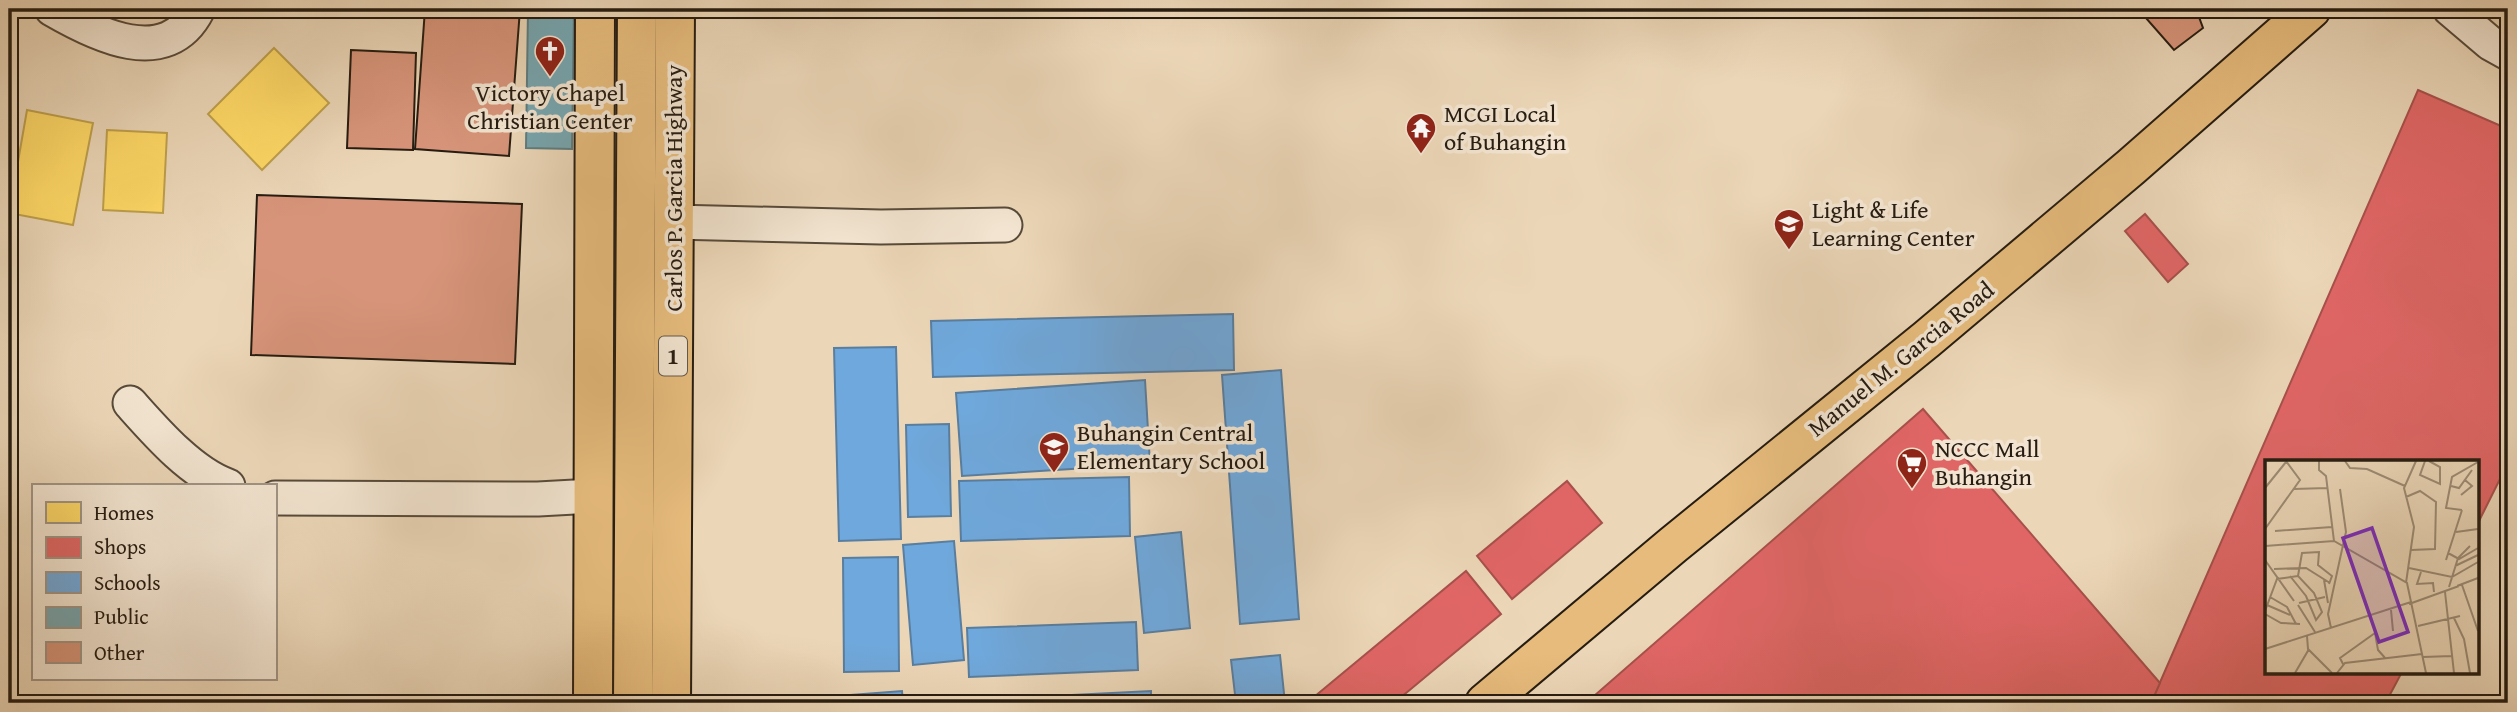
<svg xmlns="http://www.w3.org/2000/svg" width="2517" height="712" font-family="'Gentium Book Plus',serif">
<style>
.homes{fill:#ffd966;stroke:#bea04c;stroke-width:2}
.shops{fill:#e06666;stroke:#a8504c;stroke-width:2}
.schools{fill:#6fa8dc;stroke:#597e9f;stroke-width:2}
.public{fill:#76a5af;stroke:#5e7c80;stroke-width:2}
.building{fill:#d7947a;stroke:#261c11;stroke-width:2}
.lines{fill:none;stroke-linecap:round;stroke-linejoin:round}
.minor-casing{stroke:#574a3a;stroke-width:37}
.major-casing{stroke:#261c11;stroke-width:42}
.highway-casing{stroke:#261c11;stroke-width:42}
.minor{stroke:#f2e4d0;stroke-width:33}
.major{stroke:#e6bb7c;stroke-width:38}
.highway{stroke:#e6bb7c;stroke-width:38}
.labels{text-anchor:middle;stroke-width:7;stroke-linejoin:round;paint-order:stroke}
.shield{fill:#f2e4d0;stroke:#63584a;stroke-width:2}
.shield-label{font-size:23px;font-weight:bold;fill:#261c11}
.poi-label{font-size:24px;fill:#261c11;stroke:#f2e4d0;text-anchor:start}
.street-label{font-size:24px;fill:#261c11;stroke:#f2e4d0}
.inset-road{fill:none;stroke:#9c8c75;stroke-width:2}
.view{fill:#7b2cbf;fill-opacity:0.15;stroke:#7b2cbf;stroke-width:3.5}
.inset-edge{fill:none;stroke:#261c11;stroke-width:3.5}
</style>
<rect width="100%" height="100%" fill="#ebd6b7"/>
<filter id="stains"><feTurbulence type="fractalNoise" baseFrequency=".00286" numOctaves="4"/><feColorMatrix values="0 0 0 0 .2 0 0 0 0 .09 0 0 0 0 .02 0 0 0 .5 -.17"/></filter>
<radialGradient id="worn" r=".72"><stop offset=".6" stop-color="#630" stop-opacity="0"/><stop offset="1" stop-color="#630" stop-opacity=".3"/></radialGradient>
<!-- homes -->
<g class="homes">
<path d="M274 48 329 103 262 170 208 114Z"/>
<path d="M27 110 93 123 73 225 9 213Z"/>
<path d="M107 130 167 133 163 213 103 210Z"/>
</g>
<!-- shops -->
<g class="shops">
<path d="M2418 90 2508 129V463L2477 525V462H2267V672H2402L2386 702 2389 703H2151Z"/>
<path d="M2145 214 2188 264 2168 282 2125 231Z"/>
<path d="M1923 409 2160 683 2151 703H1586Z"/>
<path d="M1567 481 1602 523 1512 599 1477 556Z"/>
<path d="M1466 571 1501 614 1394 703H1314V697Z"/>
</g>
<!-- schools -->
<g class="schools">
<path d="M1233 314 1234 370 933 377 931 321Z"/>
<path d="M896 347 901 539 839 541 834 348Z"/>
<path d="M1281 370 1299 619 1240 624 1222 375Z"/>
<path d="M1145 380 1150 464 962 476 956 393Z"/>
<path d="M949 424 951 516 908 517 906 425Z"/>
<path d="M1129 477 1130 536 961 541 959 481Z"/>
<path d="M1181 532 1190 628 1144 633 1135 537Z"/>
<path d="M954 541 964 660 913 665 903 545Z"/>
<path d="M898 557 899 671 844 672 843 558Z"/>
<path d="M1136 622 1138 670 969 677 967 628Z"/>
<path d="M1280 655 1285 703H1236L1231 660Z"/>
<path d="M902 691 903 703H838V696Z"/>
<path d="M1151 691V703H969L968 700Z"/>
</g>
<!-- public -->
<path class="public" d="M528 9H574L572 149 526 148Z"/>
<!-- building -->
<g class="building">
<path d="M425 9H520L509 156 415 149Z"/>
<path d="M2138 9H2196L2203 28 2174 50Z"/>
<path d="M351 50 416 53 413 150 347 148Z"/>
<path d="M257 195 522 204 515 364 251 355Z"/>
</g>
<g class="lines">
<!-- minor casing -->
<g class="minor-casing">
<g id="minor">
<path d="M52 9C95 34 167 71 198 9"/>
<path d="M2450 9 2490 43 2508 53"/>
<path d="M674 222 881 227 1005 225"/>
<path d="M130 403C155 431 191 473 228 486"/>
<path d="M275 498 538 499 593 496"/>
</g>
</g>
<!-- major casing -->
<g class="major-casing">
<path id="major" d="M1485 703 1673 545 1927 339 2131 167 2311 9"/>
</g>
<!-- highway casing -->
<g class="highway-casing">
<g id="highway">
<path d="M593 703 595 9"/>
<path d="M633 703 637 9"/>
<path d="M671 703 675 9"/>
</g>
</g>
<!-- minor -->
<use href="#minor" class="minor"/>
<!-- major -->
<use href="#major" class="major"/>
<!-- highway -->
<use href="#highway" class="highway"/>
</g>
<!-- icons -->
<defs>
<g id="church-pin" transform="scale(1.575)"><path d="M0 17L-7.5 6A9.5 9.5 0 1 1 7.5 6Z" fill="#8f2418" stroke="#f2e4d0"/><path d="M-1.2-6h2.4v3.5h3.3v2.4h-3.3V6h-2.4V-.1h-3.3v-2.4h3.3Z" fill="#fff"/></g>
<g id="temple-pin" transform="scale(1.575)"><path d="M0 17L-7.5 6A9.5 9.5 0 1 1 7.5 6Z" fill="#8f2418" stroke="#f2e4d0"/><path d="M0-6L5-2H3V0L6.5 2.5H4V6H1.5V3h-3V6H-4V2.5H-6.5L-3 0V-2H-5Z" fill="#fff"/></g>
<g id="school-pin" transform="scale(1.575)"><path d="M0 17L-7.5 6A9.5 9.5 0 1 1 7.5 6Z" fill="#8f2418" stroke="#f2e4d0"/><path d="M0-5L7-2L0 1L-7-2ZM-4 1L0 2.5L4 1V4Q0 6-4 4Z" fill="#fff"/></g>
<g id="supermarket-pin" transform="scale(1.575)"><path d="M0 17L-7.5 6A9.5 9.5 0 1 1 7.5 6Z" fill="#8f2418" stroke="#f2e4d0"/><path d="M-6-5.5h2.5l.6 2H6L4.5 2H-2.5L-4.4-4H-6ZM-1.5 3.2a1.3 1.3 0 1 0 .1 0ZM3 3.2a1.3 1.3 0 1 0 .1 0Z" fill="#fff"/></g>
</defs>
<g fill-rule="evenodd">
<use href="#church-pin" x="550" y="51"/>
<use href="#temple-pin" x="1421" y="128"/>
<use href="#school-pin" x="1789" y="224"/>
<use href="#school-pin" x="1054" y="447"/>
<use href="#supermarket-pin" x="1912" y="463"/>
</g>
<g class="labels">
<!-- shield labels -->
<rect class="shield" x="659" y="336.5" width="28" height="39" rx="5"/>
<g class="shield-label">
<text x="673" y="364">1</text>
</g>
<!-- poi labels -->
<g class="poi-label">
<text x="550" y="101" text-anchor="middle">Victory Chapel<tspan x="550" dy="28">Christian Center</tspan></text>
<text x="1444" y="122">MCGI Local<tspan x="1444" dy="28">of Buhangin</tspan></text>
<text x="1812" y="218">Light &amp; Life<tspan x="1812" dy="28">Learning Center</tspan></text>
<text x="1077" y="441">Buhangin Central<tspan x="1077" dy="28">Elementary School</tspan></text>
<text x="1935" y="457">NCCC Mall<tspan x="1935" dy="28">Buhangin</tspan></text>
</g>
<!-- street labels -->
<g class="street-label">
<text transform="translate(674 188) rotate(-90)" y="8">Carlos P. Garcia Highway</text>
<text transform="translate(1901 359) rotate(-39)" y="8">Manuel M. Garcia Road</text>
</g>
</g>
<!-- overview -->
<g transform="translate(2265 460)">
<rect width="214" height="214" fill="#ebd6b7"/>
<path class="inset-road" d="M54 1V10L61 16 69 81M80 1 85 8 102 9 140 26M160 1 155 15 175 24V7L164 1M186 26 194 28 207 10M0 28 21 2M29 29 62 28M75 29 81 72 78 85M196 35 207 26 200 20M141 37 155 31 171 42 170 89 146 90M197 50 181 48 187 17 213 2M0 69 35 20 21 1M10 71 67 67M191 72 213 69M0 86 69 81 142 123 161 213M183 93 194 99 213 88M0 100 29 141M181 100 197 50M190 106 213 95M144 108 187 117 213 102M9 109 41 108 65 123M156 112 152 124 168 123 169 132M25 116 41 136 51 160 57 152 49 133 33 116 37 93 54 92 53 105 67 116 64 124M59 120 63 143M141 123 149 67 139 28 151 1M197 125 213 171M192 126 213 118M184 127 193 98 205 86M180 132 189 213M5 137 22 147 31 164M34 143 60 137M144 144 194 126M2 145 25 155M33 145 50 172M126 150 128 171M0 151 12 119 33 116M0 154 16 163 35 164M189 158 199 179 205 213M153 166 195 156M66 168 63 154 78 85M42 176 43 189 67 213M0 189 146 142M158 197 187 196M78 204 75 198 110 173 113 190 121 199M30 213 44 189M72 213 80 203 157 194"/>
<path class="view" d="M107 68 143 172 114 182 78 78Z"/>
<rect width="214" height="214" class="inset-edge"/>
</g>
<!-- margin -->
<rect width="2517" height="712" fill="none" stroke="#ebd6b7" stroke-width="35"/>
<rect x="10" y="10" width="2496" height="691" fill="none" stroke="#261c11" stroke-width="3.5"/>
<rect x="18" y="18" width="2482" height="677" fill="none" stroke="#261c11" stroke-width="2"/>
<!-- legend -->
<rect x="32" y="484" width="245" height="196" fill="#f2e4d0" stroke="#a09484" stroke-width="2"/>
<rect x="46" y="502" width="35" height="21" fill="#ffd966" stroke="#a09484" stroke-width="2"/>
<text x="94" y="520" font-size="21" fill="#261c11">Homes</text>
<rect x="46" y="537" width="35" height="21" fill="#e06666" stroke="#a09484" stroke-width="2"/>
<text x="94" y="554" font-size="21" fill="#261c11">Shops</text>
<rect x="46" y="572" width="35" height="21" fill="#6fa8dc" stroke="#a09484" stroke-width="2"/>
<text x="94" y="590" font-size="21" fill="#261c11">Schools</text>
<rect x="46" y="607" width="35" height="21" fill="#76a5af" stroke="#a09484" stroke-width="2"/>
<text x="94" y="624" font-size="21" fill="#261c11">Public</text>
<rect x="46" y="642" width="35" height="21" fill="#d7947a" stroke="#a09484" stroke-width="2"/>
<text x="94" y="660" font-size="21" fill="#261c11">Other</text>
<rect width="100%" height="100%" filter="url(#stains)"/>
<rect width="100%" height="100%" fill="url(#worn)"/>
</svg>
